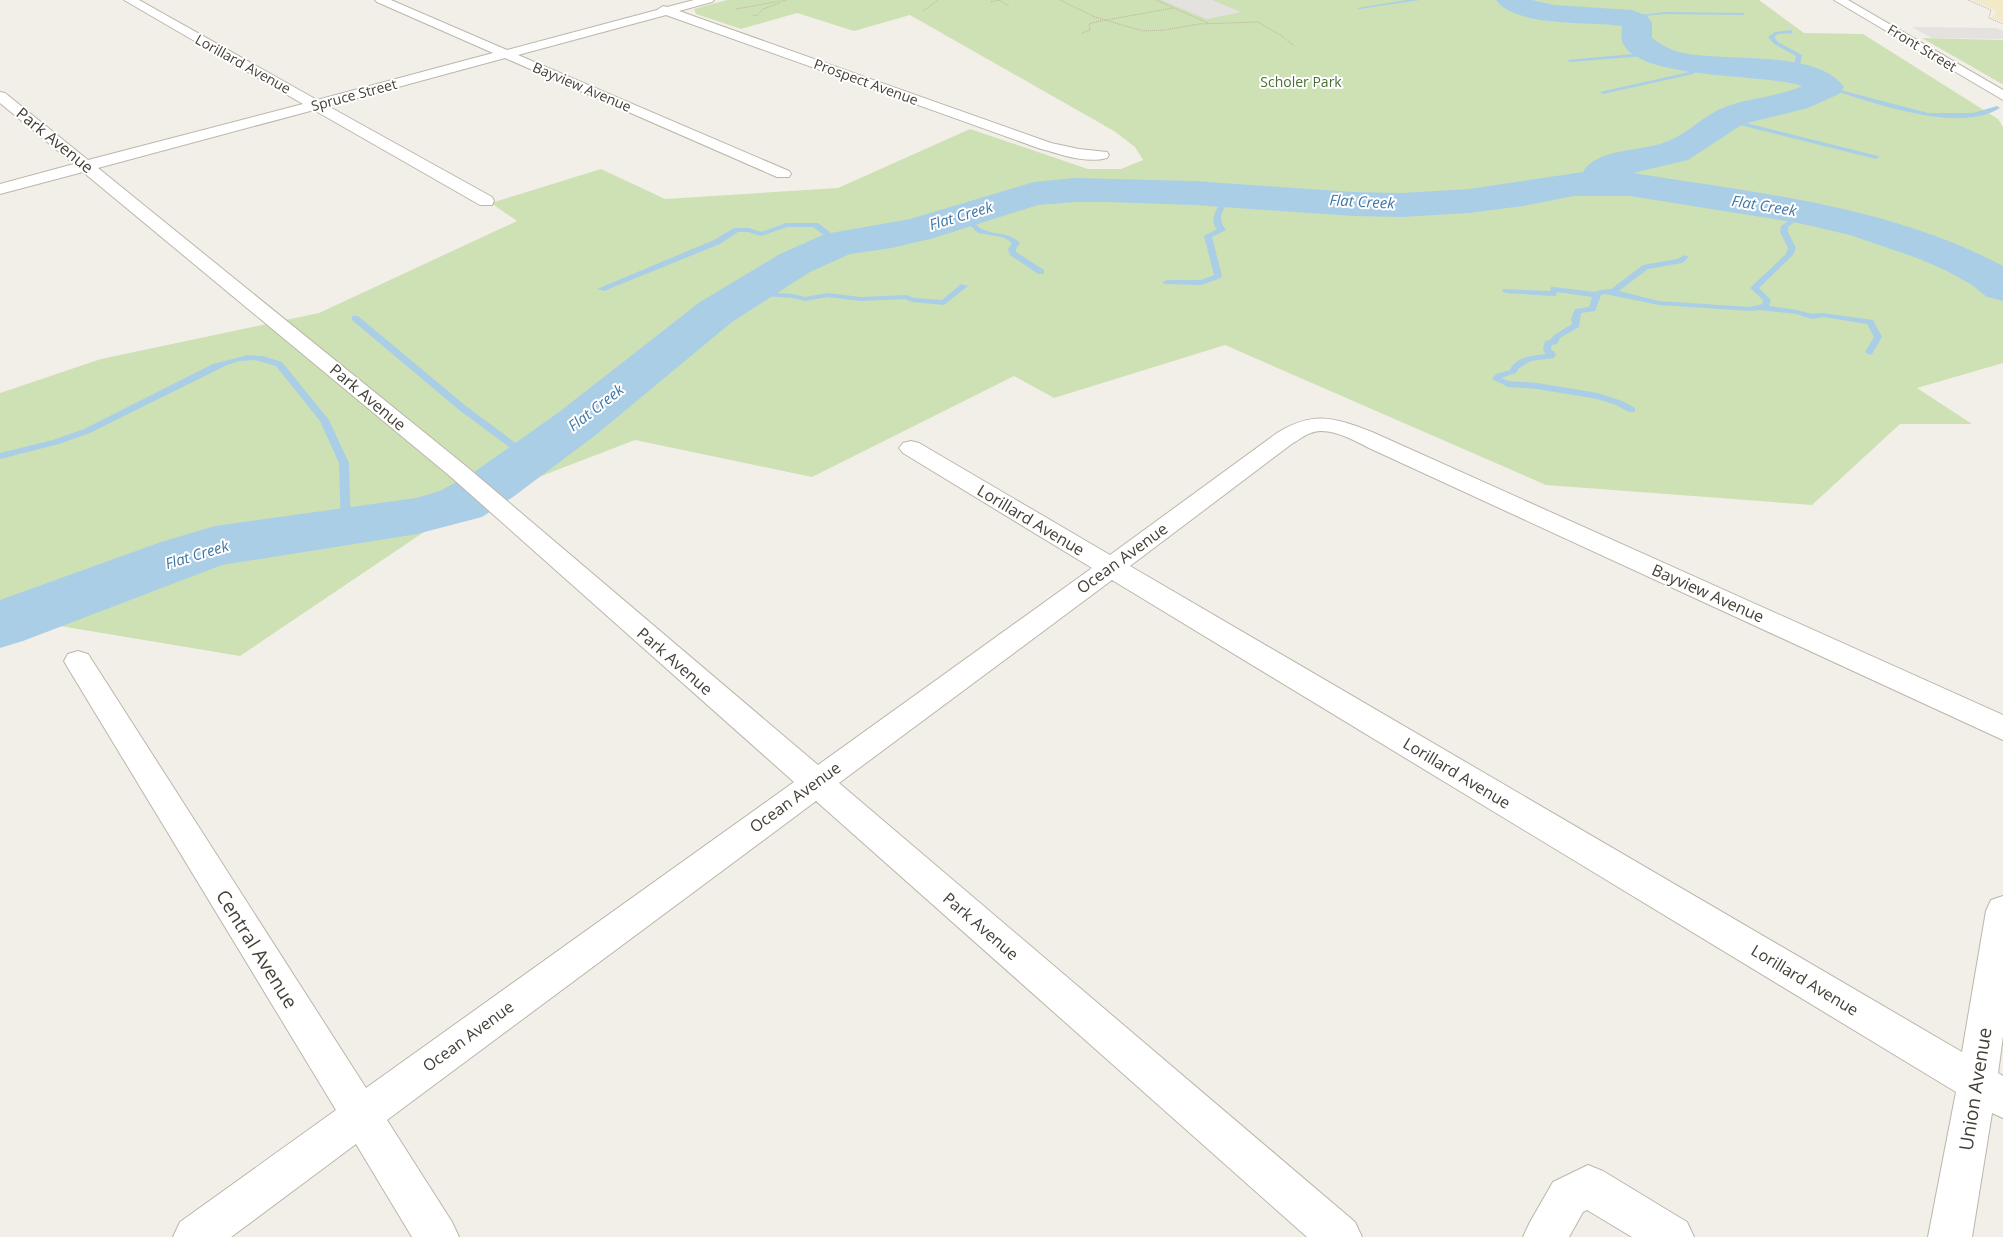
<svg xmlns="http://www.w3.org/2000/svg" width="2003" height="1237" font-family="'Open Sans',sans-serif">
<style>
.green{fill:#cde1b5}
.sand{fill:#f1e9c8}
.parking{fill:#e3e2df}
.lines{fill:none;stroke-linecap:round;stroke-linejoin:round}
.stream{fill:#abcee7;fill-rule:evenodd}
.river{fill:#abcee7;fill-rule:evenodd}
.minor-casing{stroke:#bcb6ab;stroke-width:2}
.path{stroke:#bcb29e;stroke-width:1;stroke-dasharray:1 1;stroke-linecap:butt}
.minor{fill:#fff;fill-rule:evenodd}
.labels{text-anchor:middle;stroke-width:4;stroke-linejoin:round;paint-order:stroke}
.far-street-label{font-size:14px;fill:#443f37;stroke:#fff}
.far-park-label{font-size:14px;fill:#486f32;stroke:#fff}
.far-water-label{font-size:15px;font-style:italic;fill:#3e76a3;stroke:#fff}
.street-label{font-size:16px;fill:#443f37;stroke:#fff}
.near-street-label{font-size:19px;fill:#443f37;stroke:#fff}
</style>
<rect width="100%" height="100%" fill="#f2efe8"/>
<!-- green -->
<g class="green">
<path d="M727 0H1759L1804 33 1863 34 1998 119 2003 127V363L1917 388 1972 424H1900L1812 505 1546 485 1225 345 1054 398 1014 376 812 477 635 440 518 485 427 530 240 656 48 624 0 640V393L101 359 319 313 517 221 491 203 601 169 665 199 838 188 970 129 1088 169H1121L1143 160 1135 147 1114 131 910 15 854 31 797 13 741 29 696 14 694 9Z"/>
<path d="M1922 38 2003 40V84H2002Z"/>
</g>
<!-- sand -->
<path class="sand" d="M1972 0H2003V22L1992 18 1997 11Z"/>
<!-- parking -->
<g class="parking">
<path d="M1161 0H1212L1241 12 1207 19Z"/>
<path d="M1912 27 1996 28 2003 31V39L1932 38Z"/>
</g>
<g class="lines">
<!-- stream -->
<g class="stream">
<path d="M1407 0H1420L1359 9 1357 8Z"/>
<path d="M1666 12 1743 13 1745 14 1743 15 1666 14 1622 18 1620 17Z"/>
<path d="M1791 30 1793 33 1778 34 1774 37 1778 42 1802 55 1798 73 1795 75 1792 73 1796 56 1774 44 1768 37 1775 32Z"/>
<path d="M1655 52 1657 55 1570 62 1567 60Z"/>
<path d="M1696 63H1700L1701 68 1693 74 1603 94 1600 92 1689 72 1695 67Z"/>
<path d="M1825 86 1928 113H1973L1997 106 2000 108C1957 135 1870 101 1825 88Z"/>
<path d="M1726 118 1878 156 1879 157 1876 159 1724 121V119Z"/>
<path d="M1227 194 1232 195C1225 208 1215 217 1226 230L1212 237 1222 276 1221 278 1201 285 1164 284 1163 282 1167 280H1201L1214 275 1204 236 1217 229C1207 219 1220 204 1227 194Z"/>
<path d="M1804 210 1808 212 1806 213 1788 227V232L1796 248 1793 255 1759 288 1771 300 1769 306 1797 310 1812 314 1823 313 1873 320 1882 337 1872 354 1869 355 1865 352 1874 337 1867 324 1823 317 1812 319 1796 314 1759 310 1750 311 1659 305 1605 294 1601 295 1595 311 1581 313 1579 327 1560 338 1557 344 1552 345 1551 349 1556 354 1554 358 1531 361 1519 368 1516 373 1501 378 1509 381 1537 383 1598 393 1622 401 1635 408V412H1629L1616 405 1597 399 1537 389 1508 387 1492 379 1496 374 1510 370C1515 357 1534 355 1546 354L1543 350 1545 341 1550 340 1554 335 1572 324 1571 319 1575 309 1589 307 1592 297 1557 292 1556 296H1553L1506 293 1502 291 1503 289 1550 291 1551 287H1554L1595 292 1600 290 1611 289 1643 265 1677 259 1685 255 1689 257 1682 263 1648 269 1619 291 1659 301 1750 307 1762 304 1763 300 1750 288 1786 254 1788 248 1780 232 1781 226Z"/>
<path d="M960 214C969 213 974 225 982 229 996 236 1008 231 1020 243L1016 249V252L1044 270V274H1038L1010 255 1008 249 1012 243 1008 240 1002 237 978 233 960 216Z"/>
<path d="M786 223H818L844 243 837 245 813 227H787L761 236 748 232H738L720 244 604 291 597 289 714 240 734 228H749L761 232Z"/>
<path d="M961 284 968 286 944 305 912 302 905 299 861 301 828 297 805 301 793 298 744 295 740 293 744 291 793 294 805 297 828 293 861 297 906 295 914 298 942 300Z"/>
<path d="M352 316H358L466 406 533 456V460H527L459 410 352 320Z"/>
<path d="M248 355 263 356 282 362 329 420 349 463 351 528 350 530H342L341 528 339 463 320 421 276 366 255 360 240 361 227 365 90 433 59 444 0 459V453L53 440 84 429 213 364Z"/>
</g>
<!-- river -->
<path class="river" d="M1496 0H1532L1554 5 1632 10 1647 16 1652 22V38C1660 44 1669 49 1679 52 1721 63 1817 48 1844 87L1839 94 1808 108 1743 124 1688 160 1633 173C1759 193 1889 206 2003 266V301L1987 297 1972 285 1945 270 1917 258 1850 235 1798 223 1630 196H1574L1523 206 1469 213 1402 217 1353 216 1194 205 1108 202H1075L1038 205 934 238 892 248 850 254 810 272 732 322 597 434 513 497 482 517 417 534 222 565 23 641 0 648V600L161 542 215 526 416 498 440 491 473 473 559 412 700 302 780 254 825 234 910 219 1034 182 1075 178 1194 181 1353 192 1402 193 1469 189 1583 172C1595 149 1640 151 1663 143 1683 137 1700 119 1718 110 1745 97 1776 98 1802 86 1766 73 1636 81 1622 41 1621 37 1622 30 1622 26 1591 21 1516 28 1496 0Z"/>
<!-- minor casing -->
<g class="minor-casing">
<g id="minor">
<path d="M124 0H139L317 100 493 53 377 2 375 0H391L507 50 657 10 663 6 667 7 694 0H714L712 2 679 11 1051 143 1079 149 1107 152 1109 155 1107 158C1085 164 1061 154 1041 149L666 15 518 55 789 171 791 174 789 177H777L505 58 328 106 492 197 494 201 492 205H480L314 110 98 168 467 467 818 765 1092 568 903 453 899 448 903 443 911 441 919 443 1110 555 1277 433C1314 411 1333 417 1372 432L2003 715V740L1369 448C1353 440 1329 426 1311 433 1304 435 1299 440 1293 443L1130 566 1962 1052 1986 911 1991 900 2003 896V1036L1998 1073 2003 1076V1118L1992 1113 1972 1237H1928L1956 1092 1112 580 839 783 1355 1222 1362 1237H1307L816 801 387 1120 452 1222 459 1237H412L356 1144 231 1237H173L180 1222 336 1110 68 668 64 661 68 654 78 651 88 654 366 1088 794 782 451 477 83 172 0 194V184L74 164 0 103V92L5 93 88 160 303 104Z"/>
<path d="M1834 0H1848L2003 90V100Z"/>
<path d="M1588 1165 1603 1171 1687 1222 1694 1237H1632L1587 1210 1583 1212 1569 1237H1523L1530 1222 1553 1182Z"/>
</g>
</g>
<!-- path -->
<g class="path">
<path d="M999 0 1009 6"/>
<path d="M1060 0 1095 17 1143 31 1164 30 1199 24 1258 22 1282 36 1294 46"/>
<path d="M1156 0 1208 23"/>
<path d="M1968 0 1991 10 1989 18 2003 24"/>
<path d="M991 2 999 0"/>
<path d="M736 9 787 0"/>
<path d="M923 11 938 0"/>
<path d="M753 15 757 16 763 9 780 3"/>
<path d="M1082 33 1090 30 1089 24 1095 22 1173 8"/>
</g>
<!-- minor -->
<use href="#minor" class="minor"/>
</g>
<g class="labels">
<!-- far-street labels -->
<g class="far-street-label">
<text transform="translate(1922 48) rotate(31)" y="5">Front Street</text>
<text transform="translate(243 64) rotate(29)" y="5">Lorillard Avenue</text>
<text transform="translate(866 82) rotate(20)" y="5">Prospect Avenue</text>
<text transform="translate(582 87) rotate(23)" y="5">Bayview Avenue</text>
<text transform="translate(354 95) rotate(-15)" y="5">Spruce Street</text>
</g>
<!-- far-park labels -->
<g class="far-park-label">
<text x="1301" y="87">Scholer Park</text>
</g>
<!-- far-water labels -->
<g class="far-water-label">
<text transform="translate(1362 202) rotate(3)" y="5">Flat Creek</text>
<text transform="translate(1764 206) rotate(9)" y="5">Flat Creek</text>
<text transform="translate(961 216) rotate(-17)" y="5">Flat Creek</text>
<text transform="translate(596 408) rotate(-38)" y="5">Flat Creek</text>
<text transform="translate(197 555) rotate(-17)" y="5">Flat Creek</text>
</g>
<!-- street labels -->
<g class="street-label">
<text transform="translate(55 140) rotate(39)" y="6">Park Avenue</text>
<text transform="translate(368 397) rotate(40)" y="6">Park Avenue</text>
<text transform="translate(1031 520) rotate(31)" y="6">Lorillard Avenue</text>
<text transform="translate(1122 558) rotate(-36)" y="6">Ocean Avenue</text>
<text transform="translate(1708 593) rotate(24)" y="6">Bayview Avenue</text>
<text transform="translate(675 661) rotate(41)" y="6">Park Avenue</text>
<text transform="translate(1457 773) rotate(31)" y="6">Lorillard Avenue</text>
<text transform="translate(795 797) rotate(-36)" y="6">Ocean Avenue</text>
<text transform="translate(981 926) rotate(41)" y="6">Park Avenue</text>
<text transform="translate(1805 980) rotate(31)" y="6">Lorillard Avenue</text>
<text transform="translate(468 1036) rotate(-36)" y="6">Ocean Avenue</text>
</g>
<!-- near-street labels -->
<g class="near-street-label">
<text transform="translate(257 949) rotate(58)" y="7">Central Avenue</text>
<text transform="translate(1975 1089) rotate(-81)" y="7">Union Avenue</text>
</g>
</g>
</svg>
